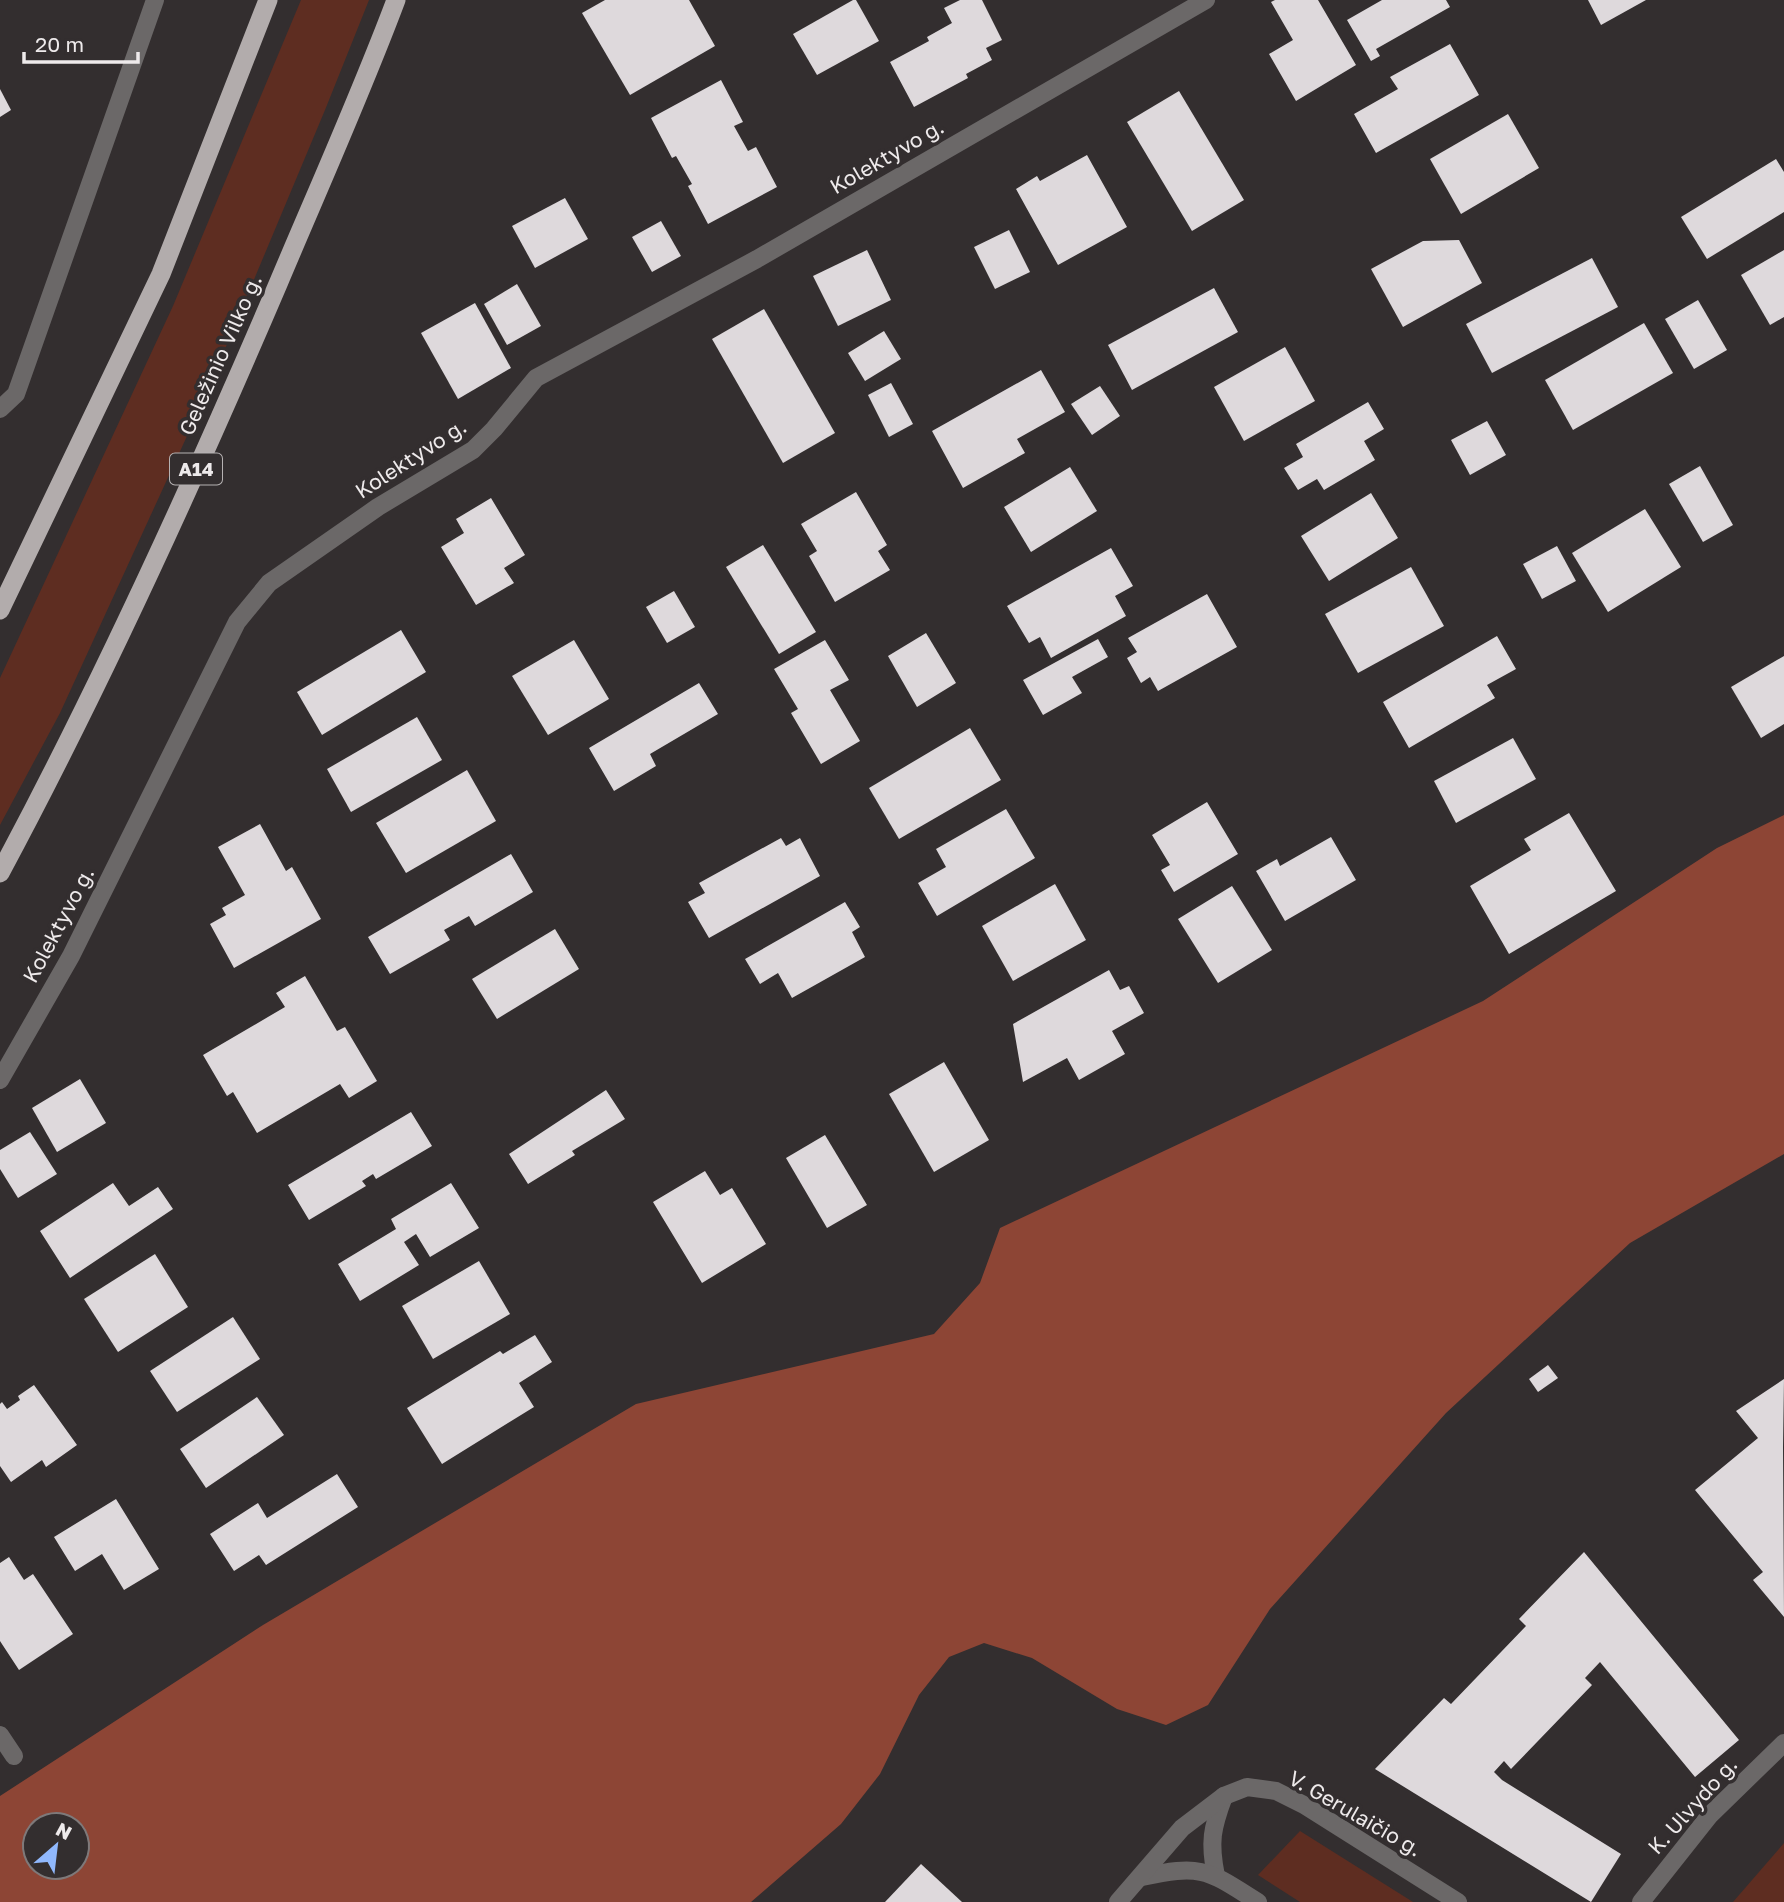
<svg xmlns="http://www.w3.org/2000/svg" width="1784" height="1902" font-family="'Golos Text',sans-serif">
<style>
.green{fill:#5e2d21}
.forest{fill:#8d4535;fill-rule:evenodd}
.building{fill:#ded9dc}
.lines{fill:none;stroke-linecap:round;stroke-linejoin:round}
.minor{stroke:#6b6868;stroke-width:18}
.trunk{stroke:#b2acac;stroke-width:19}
.labels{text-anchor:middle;stroke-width:7;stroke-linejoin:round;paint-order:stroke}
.shield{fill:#332e2f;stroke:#b6b2b3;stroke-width:2}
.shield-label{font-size:19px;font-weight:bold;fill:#eeeaeb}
.street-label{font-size:21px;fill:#eeeaeb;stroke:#332e2f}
</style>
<rect width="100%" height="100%" fill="#332e2f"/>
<!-- green -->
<g class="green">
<path d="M301 0H369L325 110 204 399 60 713 0 825V678L173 306Z"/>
<path d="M1300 1831 1413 1902H1300L1258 1875Z"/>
<path d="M1784 1843V1902H1733Z"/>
</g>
<!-- forest -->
<path class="forest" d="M1784 815V1154L1630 1243 1446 1413 1270 1609 1208 1705 1166 1725 1117 1709 1032 1658 984 1643 949 1657 919 1695 880 1774 841 1824 751 1902H0V1796L263 1625 636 1404 934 1334 980 1283 1000 1228 1483 1001 1717 848ZM35 1825H77V1867H35Z"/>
<!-- building -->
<g class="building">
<path d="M605 0H689L715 46 630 95 582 13Z"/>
<path d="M853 0H856L879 41 817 75 793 34Z"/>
<path d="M960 0H982L1002 40 986 48 992 60 966 74 968 78 914 107 890 62 929 41 927 37 952 23 944 8Z"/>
<path d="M1275 0H1318L1356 65 1296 101 1269 54 1293 40 1271 2Z"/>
<path d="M1382 0H1446L1450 7 1376 49 1380 56 1371 61 1347 20Z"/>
<path d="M1588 0H1646L1601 25Z"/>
<path d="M1450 44 1479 95 1376 153 1354 114 1398 89 1390 77Z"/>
<path d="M721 80 743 122 734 126 748 151 756 147 777 187 708 224 688 186 692 184 676 156 672 158 651 118Z"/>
<path d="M0 89 11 110 0 117Z"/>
<path d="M1179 91 1244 200 1192 231 1127 122Z"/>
<path d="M1508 114 1539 168 1461 214 1430 159Z"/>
<path d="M1087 155 1127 227 1058 265 1016 189 1037 176 1040 181Z"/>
<path d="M1776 159 1784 172V212L1707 259 1681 217Z"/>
<path d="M565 198 588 239 535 268 512 226Z"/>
<path d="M661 221 681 256 652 272 632 237Z"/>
<path d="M1009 230 1030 272 995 289 974 247Z"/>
<path d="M1459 240 1482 283 1403 327 1371 269 1423 241Z"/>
<path d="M867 250 891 300 838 326 813 276Z"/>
<path d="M1784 250V317L1770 325 1741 275Z"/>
<path d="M1592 258 1618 307 1492 373 1466 324Z"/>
<path d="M517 284 541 326 507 345 484 304Z"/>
<path d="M1214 288 1238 332 1132 390 1108 345Z"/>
<path d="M1698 300 1727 350 1694 369 1665 319Z"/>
<path d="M475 303 511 368 458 399 421 333Z"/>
<path d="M764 309 835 433 783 463 712 339Z"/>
<path d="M1644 323 1673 373 1573 430 1545 380Z"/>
<path d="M884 331 901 359 865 381 848 353Z"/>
<path d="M1285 347 1315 401 1244 441 1214 387Z"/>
<path d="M1041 370 1065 412 1017 439 1025 453 963 488 932 431Z"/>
<path d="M891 383 913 424 889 437 868 395Z"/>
<path d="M1100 386 1120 416 1092 435 1071 404Z"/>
<path d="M1368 402 1384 429 1364 441 1375 460 1324 490 1317 479 1298 490 1284 468 1303 457 1296 444Z"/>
<path d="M1487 421 1506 455 1470 475 1451 440Z"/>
<path d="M1700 466 1733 525 1703 542 1669 484Z"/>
<path d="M1070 467 1097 511 1031 552 1004 507Z"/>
<path d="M856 492 887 545 878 551 890 570 835 602 809 556 817 551 801 524Z"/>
<path d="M1371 493 1398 538 1329 581 1301 536Z"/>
<path d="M491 498 525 555 504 568 514 583 476 605 441 547 464 533 456 519Z"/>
<path d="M1645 509 1681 567 1608 612 1572 553Z"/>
<path d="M763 545 816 632 779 654 726 567Z"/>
<path d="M1557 546 1576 581 1542 599 1523 564Z"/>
<path d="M1111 548 1133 586 1115 596 1126 616 1051 658 1040 637 1029 643 1007 606Z"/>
<path d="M1411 567 1444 626 1358 673 1325 614Z"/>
<path d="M674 591 695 627 667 643 646 607Z"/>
<path d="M1207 594 1237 647 1158 691 1150 677 1141 683 1127 658 1137 652 1128 638Z"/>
<path d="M401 630 426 672 322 735 297 692Z"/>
<path d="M926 633 956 683 917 707 888 656Z"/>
<path d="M1497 636 1516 669 1487 685 1495 698 1409 748 1383 702Z"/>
<path d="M1098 639 1108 657 1072 677 1082 693 1043 715 1023 680Z"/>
<path d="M574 640 609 699 548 735 512 676Z"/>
<path d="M825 640 849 680 830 690 860 741 821 764 791 713 798 709 774 669Z"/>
<path d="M1784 656V724L1761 738 1731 687Z"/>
<path d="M699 683 718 714 650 754 656 766 614 791 589 748Z"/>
<path d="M417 717 442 760 351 812 327 769Z"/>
<path d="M970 728 1001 780 899 839 869 788Z"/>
<path d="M1513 738 1536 779 1456 823 1434 781Z"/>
<path d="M467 770 496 821 406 873 376 823Z"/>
<path d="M1207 802 1238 854 1174 892 1161 870 1170 865 1152 835Z"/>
<path d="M1006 809 1035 858 937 916 918 883 946 867 936 849Z"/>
<path d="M1569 813 1616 891 1509 954 1470 886 1531 850 1524 839Z"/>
<path d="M260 824 286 871 292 867 321 919 234 968 210 924 226 915 222 908 245 895 218 847Z"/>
<path d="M1331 837 1356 880 1285 921 1256 871 1277 859 1280 866Z"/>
<path d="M781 838 786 846 800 838 820 876 709 938 688 902 705 893 699 883Z"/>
<path d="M511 854 533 892 475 926 469 916 444 930 450 940 390 974 368 937Z"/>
<path d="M1055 884 1086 940 1013 981 982 926Z"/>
<path d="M1232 886 1272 950 1218 983 1178 919Z"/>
<path d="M845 902 860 927 852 932 865 957 792 998 778 973 760 984 745 959Z"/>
<path d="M555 929 579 969 497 1019 472 979Z"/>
<path d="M1109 970 1120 990 1129 986 1144 1013 1112 1031 1125 1054 1079 1080 1067 1058 1023 1082 1013 1024Z"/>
<path d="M305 976 337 1031 345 1027 377 1081 349 1098 340 1084 257 1133 233 1092 227 1096 203 1055 285 1007 276 993Z"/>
<path d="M944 1062 989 1140 934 1172 889 1094Z"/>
<path d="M80 1079 106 1123 57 1152 32 1108Z"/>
<path d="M606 1090 625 1119 572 1151 575 1155 528 1184 509 1154Z"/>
<path d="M411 1112 432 1146 376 1179 373 1174 362 1181 366 1186 309 1220 288 1185Z"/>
<path d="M30 1132 57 1174 18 1198 0 1169V1150Z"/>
<path d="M825 1135 867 1205 827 1228 786 1158Z"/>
<path d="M705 1171 720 1195 732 1188 766 1244 702 1283 653 1202Z"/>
<path d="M113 1183 129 1206 158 1187 173 1209 70 1278 40 1231Z"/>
<path d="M451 1183 479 1228 430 1257 416 1234 404 1242 419 1265 360 1301 338 1264 396 1229 391 1219Z"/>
<path d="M155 1254 188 1307 118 1352 84 1299Z"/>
<path d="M479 1261 510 1314 433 1359 402 1306Z"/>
<path d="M233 1317 260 1359 177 1412 150 1371Z"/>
<path d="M535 1335 552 1362 519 1383 534 1407 442 1464 407 1408 500 1351 503 1354Z"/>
<path d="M1548 1365 1558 1378 1538 1392 1529 1379Z"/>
<path d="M1784 1379 1783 1447 1784 1617 1753 1580 1763 1572 1695 1490 1758 1438 1736 1411Z"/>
<path d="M34 1385 77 1445 46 1467 42 1460 11 1482 0 1466V1404L2 1402 7 1409 20 1400 18 1396Z"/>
<path d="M257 1397 284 1435 206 1488 180 1449Z"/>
<path d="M337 1474 358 1507 266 1565 259 1555 234 1571 210 1534 258 1503 267 1518Z"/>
<path d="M116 1499 159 1569 124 1590 102 1554 75 1571 54 1537Z"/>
<path d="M1584 1552 1739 1740 1695 1777 1600 1662 1585 1678 1592 1685 1511 1769 1504 1761 1494 1772 1502 1780 1621 1854 1591 1902 1375 1769 1444 1698 1451 1704 1526 1626 1519 1619Z"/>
<path d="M9 1557 24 1580 33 1574 73 1634 19 1670 0 1641V1563Z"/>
<path d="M921 1864 962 1902H885Z"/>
</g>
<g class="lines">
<!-- minor -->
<g class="minor">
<path d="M0 409 16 394 155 0"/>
<path d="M0 1080 71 956 237 622 269 583 378 507 473 450 494 429 536 378 757 259 1206 0"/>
<path d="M0 1735 14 1756"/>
<path d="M1216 1876C1209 1842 1212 1828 1224 1796"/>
<path d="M1142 1877C1203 1864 1207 1870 1258 1902"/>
<path d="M1118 1902 1182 1828 1224 1796 1247 1787 1276 1791 1304 1805 1458 1902"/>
<path d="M1641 1902 1710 1815 1784 1743"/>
</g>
<!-- trunk -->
<g class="trunk">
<path d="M0 610 161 274 268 0"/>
<path d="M0 873C103 681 193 483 278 284 318 189 360 96 396 0"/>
</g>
</g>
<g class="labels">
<!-- shield labels -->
<rect class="shield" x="170" y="453.5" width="52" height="31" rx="5"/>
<g class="shield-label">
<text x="196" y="476">A14</text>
</g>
<!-- street labels -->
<g class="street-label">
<text transform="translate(887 157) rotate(-30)" y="7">Kolektyvo g.</text>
<text transform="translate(221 355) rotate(-66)" y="7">Geležinio Vilko g.</text>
<text transform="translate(411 459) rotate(-33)" y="7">Kolektyvo g.</text>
<text transform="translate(59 925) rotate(-62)" y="7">Kolektyvo g.</text>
<text transform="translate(1693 1806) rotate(-48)" y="7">K. Ulvydo g.</text>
<text transform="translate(1355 1814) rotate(30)" y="7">V. Gerulaičio g.</text>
</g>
</g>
<!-- north arrow -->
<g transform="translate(56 1846) rotate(28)"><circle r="33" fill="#332e2f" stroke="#7e797a" stroke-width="2"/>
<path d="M0-5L12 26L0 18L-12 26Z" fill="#90b8fd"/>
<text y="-10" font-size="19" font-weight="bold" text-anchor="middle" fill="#eeeaeb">N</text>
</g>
<!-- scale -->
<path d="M24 52v10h114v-10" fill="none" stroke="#eeeaeb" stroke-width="3.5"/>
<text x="35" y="52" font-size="21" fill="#eeeaeb" stroke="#332e2f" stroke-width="5" paint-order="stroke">20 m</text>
</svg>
